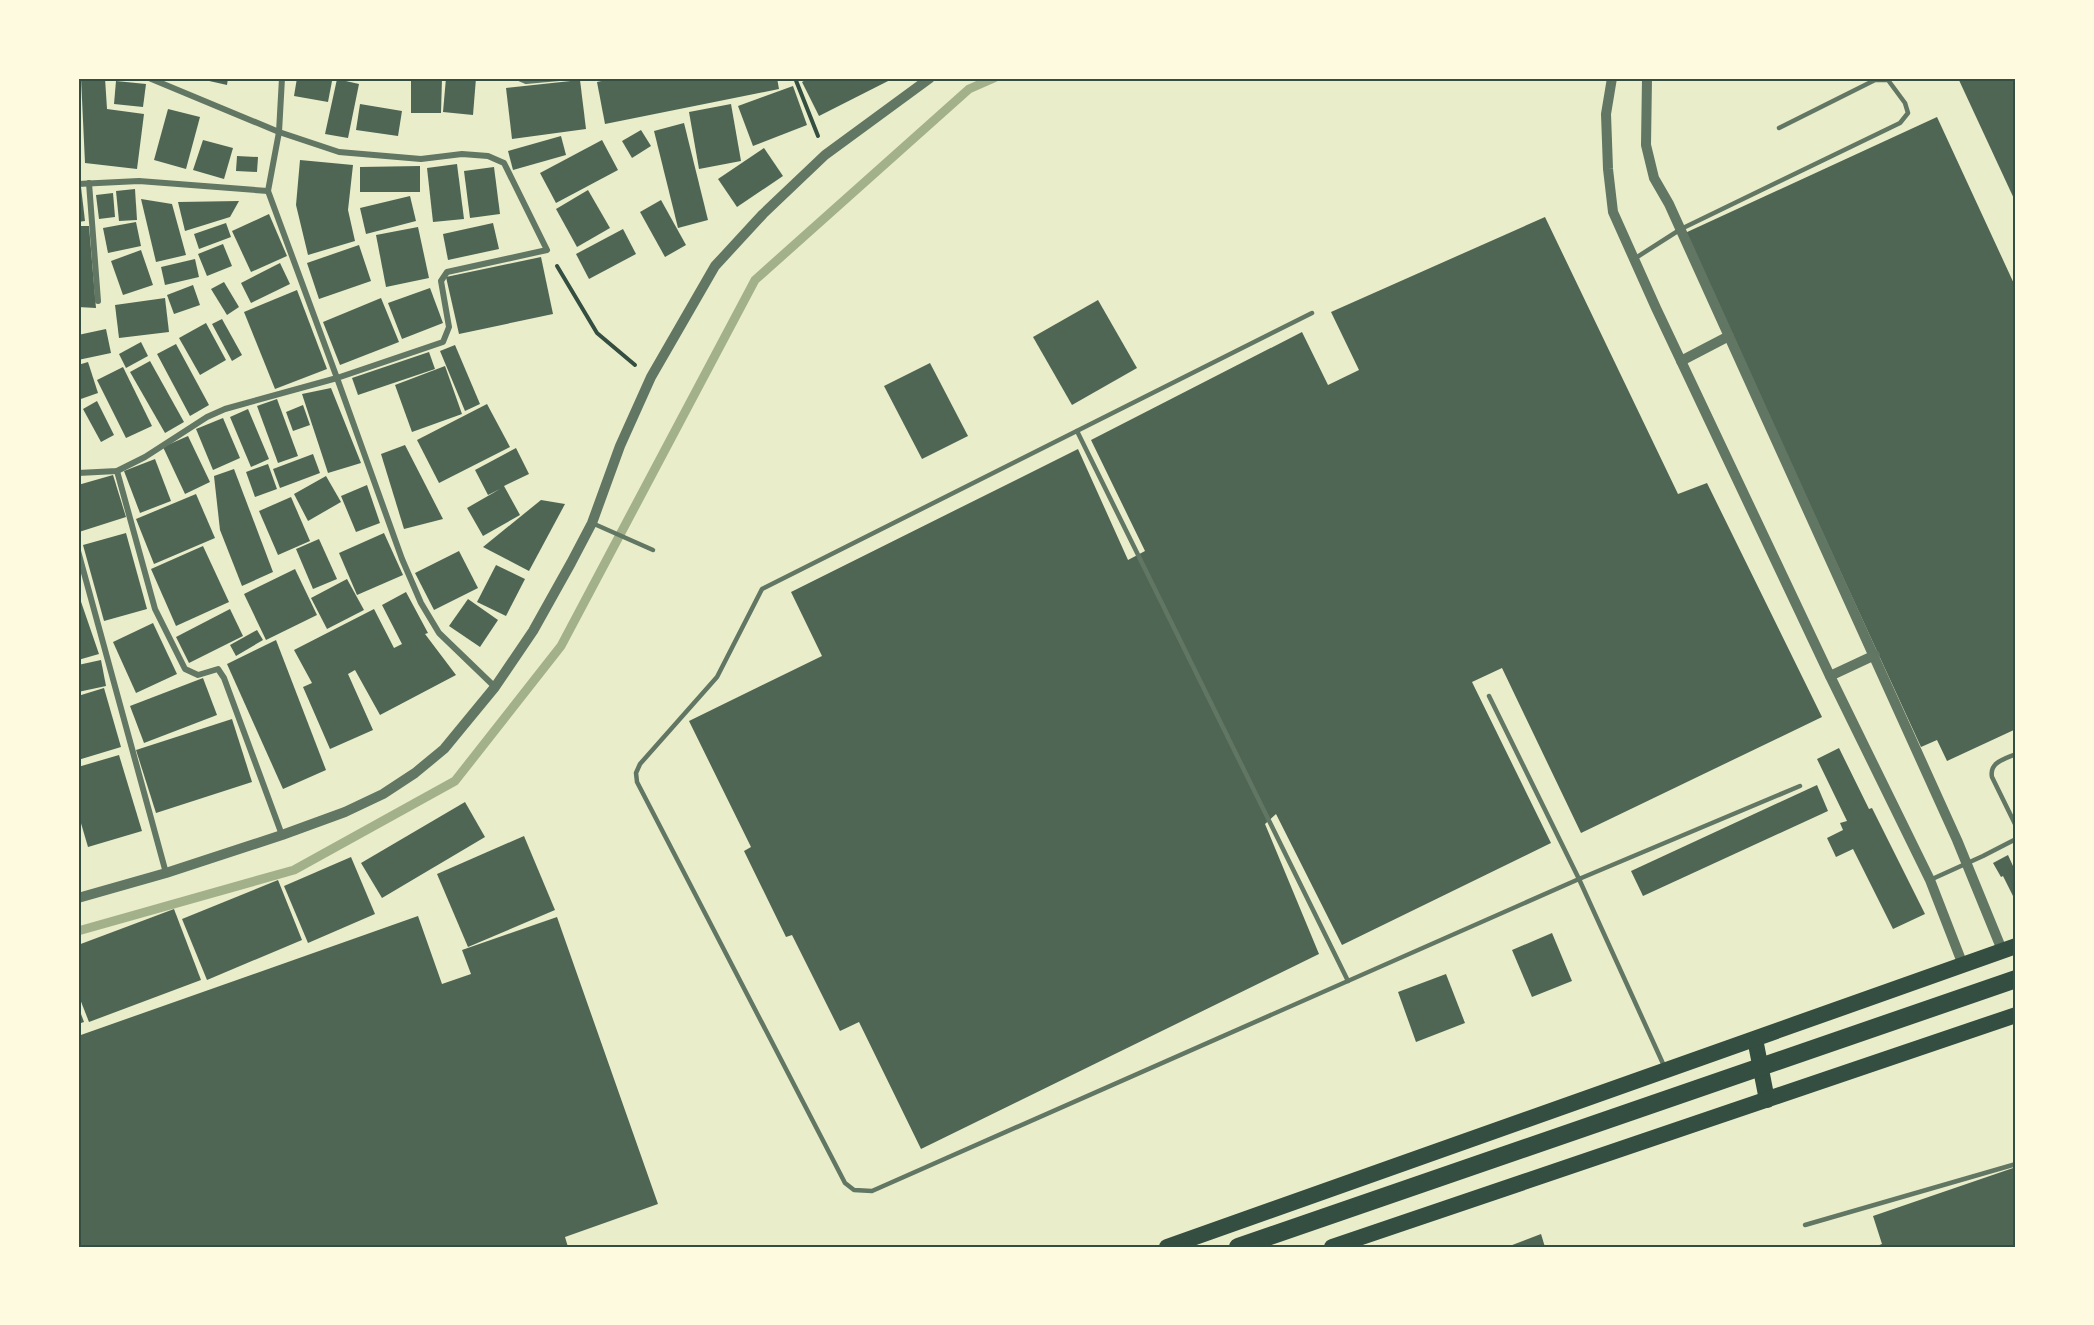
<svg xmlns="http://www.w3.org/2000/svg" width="2094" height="1325" font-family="'Public Sans',sans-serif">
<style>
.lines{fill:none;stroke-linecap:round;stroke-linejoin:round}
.stream{stroke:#a3b18a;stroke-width:9}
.building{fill:#4f6655}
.path{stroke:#344e41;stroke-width:4}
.service{stroke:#617663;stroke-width:4.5}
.minor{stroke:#617663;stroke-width:6}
.tertiary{stroke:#617663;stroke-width:10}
.trunk{stroke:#344e41;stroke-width:16}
.motorway{stroke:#344e41;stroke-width:18}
.neatline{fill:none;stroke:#344e41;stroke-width:2}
</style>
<rect width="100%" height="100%" fill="#e9edc9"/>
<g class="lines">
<!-- stream -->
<path class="stream" d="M78 931 294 870 455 781 561 646 755 280 969 89 994 78"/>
</g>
<!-- building -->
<g class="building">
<path d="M81 78H105L107 109 144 114 137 169 85 163Z"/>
<path d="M196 78H228L227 85Z"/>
<path d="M297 78H317L332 81 328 102 294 96Z"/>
<path d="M411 78H442L441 113H411Z"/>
<path d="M446 78H476L473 115 443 112Z"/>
<path d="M615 78H777L779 89 605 124 597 82Z"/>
<path d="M809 78H894L819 116 802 82Z"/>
<path d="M1958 78H2016V203Z"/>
<path d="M337 79 359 84 348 138 325 134Z"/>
<path d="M580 80 586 129 512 139 506 88Z"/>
<path d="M116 81 146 84 143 107 114 104Z"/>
<path d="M793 86 807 125 753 146 738 106Z"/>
<path d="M360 104 402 111 398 136 356 130Z"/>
<path d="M731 104 741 161 699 169 689 112Z"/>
<path d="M168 109 200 117 186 169 154 160Z"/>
<path d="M1937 117 2016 288V729L1947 761 1937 740 1921 747 1685 233Z"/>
<path d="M684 123 708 220 678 228 654 131Z"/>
<path d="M641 130 651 146 632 158 622 141Z"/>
<path d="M561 136 566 155 513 170 508 151Z"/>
<path d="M203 140 233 148 224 179 193 170Z"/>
<path d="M602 140 618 170 556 203 540 173Z"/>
<path d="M764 148 783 176 737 207 718 179Z"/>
<path d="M237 156 258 157 257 172 236 171Z"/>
<path d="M300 160 353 165 348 210 355 241 308 255 296 205Z"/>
<path d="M457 164 464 219 433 222 427 168Z"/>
<path d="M420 166V192H360V167Z"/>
<path d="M494 167 500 214 470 218 464 171Z"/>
<path d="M81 187 85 221 78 222V188Z"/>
<path d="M135 189 137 220 119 221 116 191Z"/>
<path d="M588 190 610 228 577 247 556 209Z"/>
<path d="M113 193 115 217 99 219 96 195Z"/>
<path d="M410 196 416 221 366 234 360 208Z"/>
<path d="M141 199 172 204 186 255 156 262Z"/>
<path d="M661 200 686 245 665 257 640 212Z"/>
<path d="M239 201 230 217 185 231 178 202Z"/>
<path d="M269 214 287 256 251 272 232 231Z"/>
<path d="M1545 217 1678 494 1707 483 1822 717 1581 833 1502 668 1472 682 1551 843 1342 945 1276 814 1265 824 1319 954 921 1149 859 1022 840 1031 792 935 786 937 744 851 751 847 689 721 822 656 791 592 1078 449 1128 560 1145 551 1091 440 1302 332 1328 385 1359 370 1331 312Z"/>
<path d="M136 222 141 246 108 253 103 228Z"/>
<path d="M226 223 231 237 199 249 194 234Z"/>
<path d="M493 223 499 249 448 260 443 234Z"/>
<path d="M78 226H89L96 308 78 307Z"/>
<path d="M418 227 429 278 386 287 376 235Z"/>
<path d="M623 229 636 254 589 279 576 254Z"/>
<path d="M223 244 232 266 207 276 198 254Z"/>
<path d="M359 245 371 281 319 299 307 263Z"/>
<path d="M141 250 153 285 123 295 111 261Z"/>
<path d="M541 257 553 314 459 334 446 277Z"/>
<path d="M195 259 199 277 165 285 161 267Z"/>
<path d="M280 263 290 284 251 303 241 283Z"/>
<path d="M224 282 239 307 227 315 211 289Z"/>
<path d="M193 285 200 305 174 314 167 295Z"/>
<path d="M430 288 443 323 402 339 388 303Z"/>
<path d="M297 290 327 369 275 389 244 312Z"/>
<path d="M165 298 169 332 119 338 115 305Z"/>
<path d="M381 298 399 342 340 365 323 322Z"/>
<path d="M1098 300 1137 368 1072 405 1033 337Z"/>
<path d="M222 319 242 355 232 361 212 324Z"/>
<path d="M206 323 226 360 200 375 179 338Z"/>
<path d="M106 329 111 353 78 360V335Z"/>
<path d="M141 342 148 356 126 368 119 354Z"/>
<path d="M176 344 209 405 190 416 157 354Z"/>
<path d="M455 345 480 404 465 411 440 351Z"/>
<path d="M429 352 435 369 358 395 352 378Z"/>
<path d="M150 361 184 422 165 433 130 372Z"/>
<path d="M88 362 98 393 78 400V365Z"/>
<path d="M930 363 968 436 922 459 884 386Z"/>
<path d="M445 366 462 414 412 432 395 385Z"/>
<path d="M123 367 152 426 126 438 97 380Z"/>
<path d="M331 388 361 463 328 473 302 394Z"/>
<path d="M277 399 298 456 278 463 257 406Z"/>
<path d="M97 401 114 435 101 442 83 409Z"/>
<path d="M487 404 510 447 439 483 417 440Z"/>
<path d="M303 405 310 425 293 431 286 412Z"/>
<path d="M248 409 269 459 251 467 230 417Z"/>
<path d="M223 418 240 458 213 470 196 429Z"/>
<path d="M188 436 210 482 185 494 163 447Z"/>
<path d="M405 445 443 519 404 529 381 454Z"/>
<path d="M516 448 529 474 504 486 520 515 483 536 467 508 500 489 488 495 475 470Z"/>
<path d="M313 454 320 473 280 488 273 469Z"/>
<path d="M155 459 171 501 140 513 124 471Z"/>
<path d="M268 464 277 489 255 497 246 472Z"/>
<path d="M234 469 273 572 242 586 220 530 214 476Z"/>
<path d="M113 475 126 517 79 532 78 485Z"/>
<path d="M326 476 341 502 308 521 294 494Z"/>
<path d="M367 485 380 523 356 532 341 496Z"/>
<path d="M196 494 215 538 154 564 136 519Z"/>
<path d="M291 497 310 541 278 555 259 511Z"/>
<path d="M541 500 565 504 529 571 483 547Z"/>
<path d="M126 533 147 609 104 621 83 545Z"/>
<path d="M384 533 403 575 357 595 339 553Z"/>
<path d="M319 539 337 579 313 589 296 549Z"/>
<path d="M203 546 229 602 176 626 151 569Z"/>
<path d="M459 551 478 588 434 610 415 573Z"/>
<path d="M496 565 525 579 506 616 477 602Z"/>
<path d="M295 569 317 615 266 640 244 594Z"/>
<path d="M347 579 364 610 327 629 311 598Z"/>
<path d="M406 592 428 633 425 634 456 675 380 715 355 670 348 674 373 730 330 749 303 687 312 683 294 650 374 609 394 648 402 644 382 605Z"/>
<path d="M78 593 99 654 78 660Z"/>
<path d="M468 599 498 620 480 647 449 626Z"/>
<path d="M230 609 243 636 189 663 176 637Z"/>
<path d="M153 623 177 674 136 693 113 642Z"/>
<path d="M257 630 263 640 236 656 230 645Z"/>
<path d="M276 640 326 770 283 789 227 664Z"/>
<path d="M101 660 106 686 78 692V665Z"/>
<path d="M203 678 217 715 144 743 130 706Z"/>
<path d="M104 688 121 747 78 760V696Z"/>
<path d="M232 719 252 782 156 813 136 750Z"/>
<path d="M1839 748 1869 809 1872 808 1925 914 1893 929 1853 849 1836 857 1827 838 1843 830 1840 823 1847 821 1817 759Z"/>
<path d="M119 755 142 831 88 847 78 813V767Z"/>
<path d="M1817 785 1828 811 1643 896 1631 871Z"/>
<path d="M465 802 485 837 382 898 361 863Z"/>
<path d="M524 836 555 910 468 947 437 874Z"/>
<path d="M2008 855 2013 866 2016 865V902L2003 876 2001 877 1993 863Z"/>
<path d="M351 857 375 914 308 943 284 886Z"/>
<path d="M278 880 302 940 207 980 182 919Z"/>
<path d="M174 909 201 980 89 1022 78 994V945Z"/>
<path d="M418 916 442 984 471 974 462 950 557 917 658 1204 565 1237 568 1247H78V1036Z"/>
<path d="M1552 933 1572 981 1532 997 1512 950Z"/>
<path d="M1446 974 1465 1023 1416 1042 1398 992Z"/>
<path d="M78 1006 84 1022 78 1024Z"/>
<path d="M2016 1167V1247H1874L1882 1244 1873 1216Z"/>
<path d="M1541 1234 1545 1247H1507Z"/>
</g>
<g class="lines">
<!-- path -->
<g class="path">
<path d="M795 78 818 136"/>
<path d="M557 266 597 333 635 365"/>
</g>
<!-- service -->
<g class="service">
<path d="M1634 259 1681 229 1900 123 1908 113 1905 103 1888 80H1875L1779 128"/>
<path d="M1312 313 762 589 717 677 640 764 636 773 637 782 845 1183 854 1190 872 1191 1579 879 1665 1068"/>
<path d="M1077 431 1348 981"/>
<path d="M592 523 653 550"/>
<path d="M1489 696 1579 879 1800 786"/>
<path d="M2016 754C2005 759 1989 762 1992 777L2016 826"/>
<path d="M1930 880 1983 856 2016 839"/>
<path d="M1805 1225 2016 1164"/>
</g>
<!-- minor -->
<g class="minor">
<path d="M149 78 279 132 339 152 421 159 462 154 488 156 504 163 547 250 447 272 441 281 449 327 443 342 337 378 402 559 421 603 439 633 495 687"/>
<path d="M519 78 526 81 559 78"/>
<path d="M89 183 98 301"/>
<path d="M78 184 139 181 268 191"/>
<path d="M268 191 279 132 282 78"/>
<path d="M117 471 155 609 185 669 198 675 218 669 224 678 282 835"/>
<path d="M78 473 117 471 145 457 207 417 225 409 337 378 268 191"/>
<path d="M78 551 166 873"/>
</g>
<!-- tertiary -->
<g class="tertiary">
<path d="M1612 78 1606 114 1608 169 1613 212 1656 308 1830 676 1930 880 1963 965"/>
<path d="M1647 78 1646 145 1654 178 1669 204 1957 840 2002 950"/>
<path d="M1681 361 1729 336"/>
<path d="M1830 676 1875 655"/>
<path d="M78 898 166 873 282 835 345 812 383 794 415 773 444 749 495 687 533 631 571 563 592 523 620 446 651 377 715 266 763 214 825 155 930 78"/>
</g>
<!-- trunk -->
<g class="trunk">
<path d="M1755 1039 1767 1100"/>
<path d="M1167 1247 2016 946"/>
<path d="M1332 1247 2016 1015"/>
</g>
<!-- motorway -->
<path class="motorway" d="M1238 1247 2016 979"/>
</g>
<!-- border -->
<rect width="2094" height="1325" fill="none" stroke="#fefae0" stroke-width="159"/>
<rect x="80" y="80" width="1934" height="1166" class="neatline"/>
</svg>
